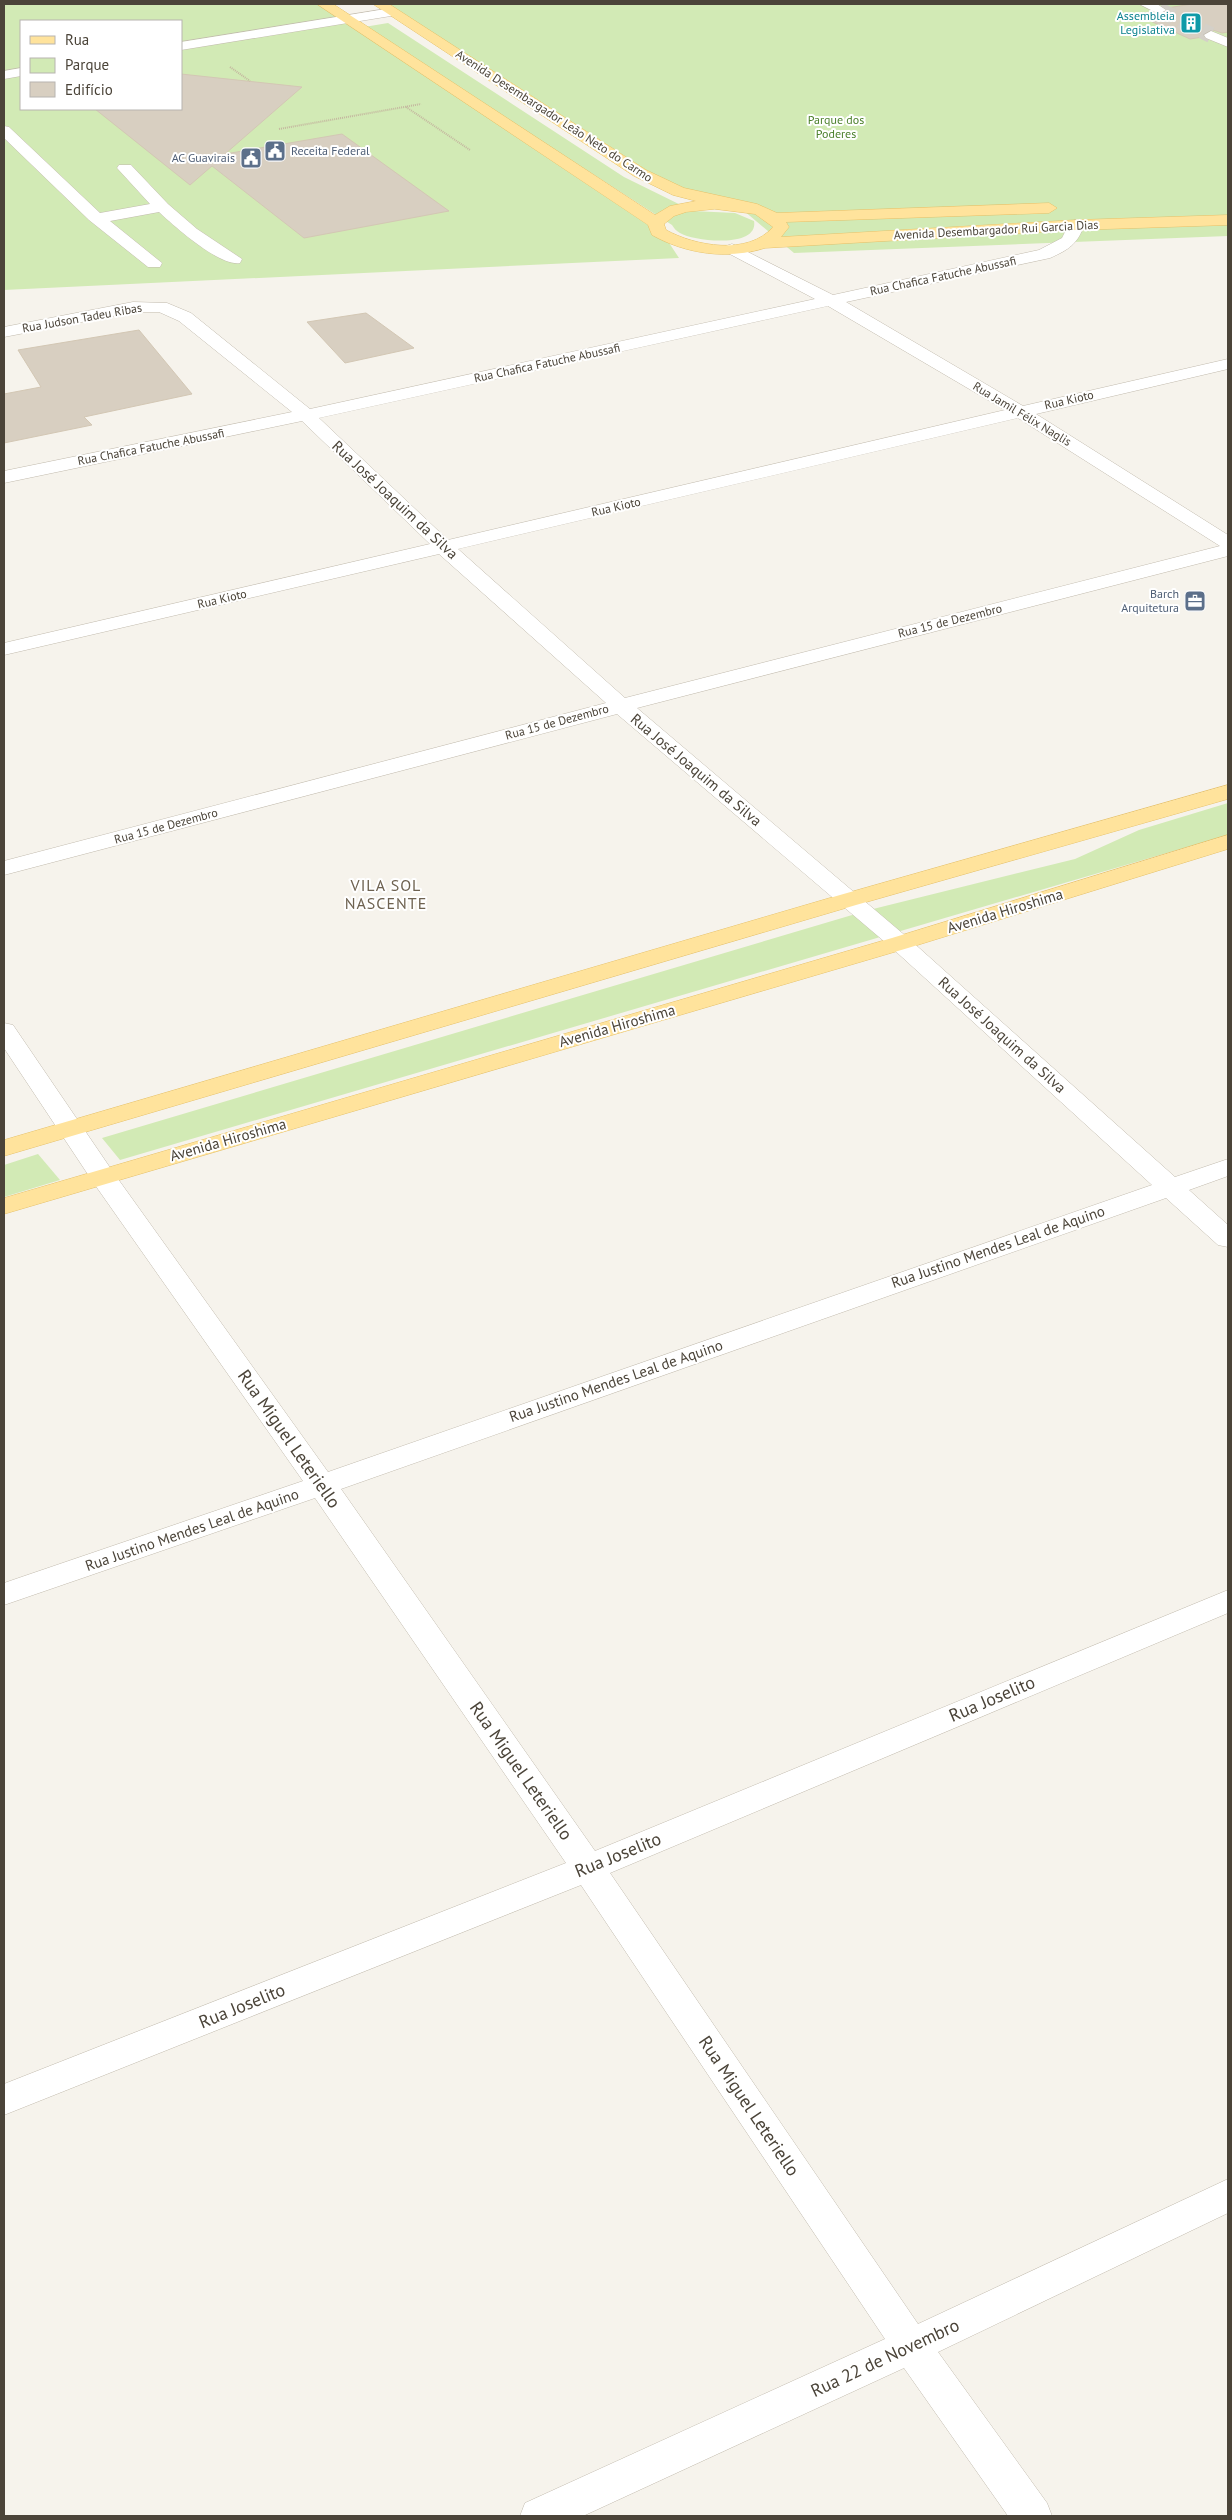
<svg xmlns="http://www.w3.org/2000/svg" width="1232" height="2520" font-family="'PT Sans',sans-serif">
<style>
.green{fill:#d2eab5;fill-rule:evenodd}
.building{fill:#d8cfc1;stroke:#d3c7b4}
.lines{fill:none;stroke-linecap:round;stroke-linejoin:round}
.minor-tunnel{stroke:#d4d0c8;stroke-width:16;stroke-dasharray:16 8;stroke-linecap:butt}
.minor-casing{stroke:#c2bbae;stroke-width:1}
.major-casing{stroke:#e6c16a;stroke-width:1}
.path{stroke:#c4b79f;stroke-width:2;stroke-dasharray:1 1;stroke-linecap:butt}
.minor{fill:#fff;fill-rule:evenodd}
.major{fill:#ffe39c;fill-rule:evenodd}
.labels{text-anchor:middle;stroke-width:4;stroke-linejoin:round;paint-order:stroke}
.far-culture-label{font-size:12px;fill:#0d838f;stroke:#fff;text-anchor:end}
.far-street-label{font-size:12px;fill:#4b4439;stroke:#fff}
.far-park-label{font-size:12px;fill:#4a7f2a;stroke:#fff}
.far-service-label{font-size:12px;fill:#4e5e75;stroke:#fff;text-anchor:end}
.street-label{font-size:15px;fill:#4b4439;stroke:#fff}
.neighbourhood-label{font-size:16px;letter-spacing:1px;fill:#6e6250;stroke:#fff}
.near-street-label{font-size:18px;fill:#4b4439;stroke:#fff}
</style>
<rect width="100%" height="100%" fill="#f6f3ec"/>
<!-- green -->
<g class="green">
<path d="M4 4H324L656 223 679 258 4 290ZM21 21H181V109H21Z"/>
<path d="M380 4H1228V236L794 253 737 205 704 198 640 173Z"/>
<path d="M388 23 624 177 693 211 735 213 754 221C759 248 695 242 680 233 676 231 674 228 672 225L364 27Z"/>
<path d="M1228 803V835L120 1160 102 1138 869 910 1075 859 1139 830Z"/>
<path d="M38 1154 60 1180 4 1197V1165Z"/>
</g>
<!-- building -->
<g class="building">
<path d="M1192 4H1228V32L1222 33 1210 29 1203 33V37L1190 39 1135 14 1150 12 1160 16 1167 12V8Z"/>
<path d="M181 74 302 87 225 154 342 134 449 211 304 238 212 166 190 185 95 109H181Z"/>
<path d="M366 313 414 348 345 363 307 322Z"/>
<path d="M139 330 192 394 84 417 92 425 4 443V394L41 387 18 350Z"/>
</g>
<g class="lines">
<!-- minor-tunnel -->
<path class="minor-tunnel" d="M1159 10 1211 35"/>
<!-- minor casing -->
<g class="minor-casing">
<g id="minor">
<path d="M1139 4H1157L1166 10 1159 14Z"/>
<path d="M392 8 399 12 397 15 181 50V42Z"/>
<path d="M1211 31 1228 38V47L1206 38 1204 35Z"/>
<path d="M21 68V76L4 79V71Z"/>
<path d="M4 126 9 127 100 213 150 204 117 168 119 165H131L168 204 197 229 242 259 240 263C220 267 174 226 159 212L110 221 162 263 160 267H148L89 220 4 138Z"/>
<path d="M1076 220 1084 225C1078 244 1068 250 1050 258L846 302 1023 406 1228 359V369L1036 414 1228 535V556L637 708 908 938 1175 1177 1228 1159V1176L1189 1190 1228 1225V1247L1218 1245 1166 1198 341 1489 595 1851 1228 1590V1613L610 1873 918 2324 1228 2179V2213L938 2352 1047 2503 1052 2516H1008L904 2368 583 2516H520L525 2503 885 2339 581 1885 4 2115V2084L566 1863 315 1498 4 1605V1583L303 1481 93 1182 4 1048V1023L13 1025 113 1172 328 1472 1152 1185 892 948 617 714 4 875V861L606 703 439 554 4 655V643L430 544 302 421 4 483V471L292 412 179 321 159 312H133L4 337V327L133 302 167 303 191 313 310 409 815 299 726 252 724 249 726 246 732 244 833 295 1039 250 1062 238 1070 222ZM828 306 1005 410 448 540 319 418ZM1018 418 1220 546 625 698 458 549Z"/>
</g>
</g>
<!-- major casing -->
<g class="major-casing">
<g id="major">
<path d="M317 4H333L655 215 670 206 696 201 673 195 634 176 373 4H389L646 170 684 188 757 204 777 213 1049 203 1057 208 1049 213 786 222 789 227 781 237 1076 220 1228 215V225L1076 230 765 248C728 260 686 254 652 235L648 225ZM715 209 755 214 773 227C748 256 695 246 666 230L664 224 674 216 686 212Z"/>
<path d="M1228 785V799L856 905 4 1156V1140L840 895Z"/>
<path d="M1228 835V849L908 948 4 1214V1198L892 938Z"/>
</g>
</g>
<!-- path -->
<g class="path">
<path d="M230 67 250 81"/>
<path d="M406 107 470 150"/>
<path d="M279 129 421 104"/>
</g>
<!-- minor -->
<use href="#minor" class="minor"/>
<!-- major -->
<use href="#major" class="major"/>
</g>
<!-- icons -->
<defs>
<g id="building-square" transform="scale(1.125)"><rect x="-9" y="-9" width="18" height="18" rx="4" fill="#0f9aa8" stroke="#fff"/><path d="M-4-6H4V6H1V3H-1V6H-4ZM-2.5-4.3h1.7v1.8h-1.7ZM.8-4.3h1.7v1.8H.8ZM-2.5-1h1.7V.8h-1.7ZM.8-1h1.7V.8H.8Z" fill="#fff"/></g>
<g id="civic-square" transform="scale(1.125)"><rect x="-9" y="-9" width="18" height="18" rx="4" fill="#5c6f8a" stroke="#fff"/><path d="M-.6-6.5H3V-4.5H.6V-3L4-1V1h2V6H-6V1h2V-1L-.6-3ZM-1.2 2.5V6h2.4V2.5Z" fill="#fff"/></g>
<g id="office-square" transform="scale(1.125)"><rect x="-9" y="-9" width="18" height="18" rx="4" fill="#5c6f8a" stroke="#fff"/><path d="M-6-3h4V-5.5h4V-3h4V5H-6ZM-1-4.5V-3h2v-1.5ZM-6 0V1H6V0Z" fill="#fff"/></g>
</defs>
<g fill-rule="evenodd">
<use href="#building-square" x="1191" y="23"/>
<use href="#civic-square" x="275" y="151"/>
<use href="#civic-square" x="251" y="158"/>
<use href="#office-square" x="1195" y="601"/>
</g>
<g class="labels">
<!-- far-culture labels -->
<g class="far-culture-label">
<text x="1175" y="20">Assembleia<tspan x="1175" dy="14">Legislativa</tspan></text>
</g>
<!-- far-street labels -->
<g class="far-street-label">
<text transform="translate(554 116) rotate(33)" y="4">Avenida Desembargador Leão Neto do Carmo</text>
<text transform="translate(996 230) rotate(-3)" y="4">Avenida Desembargador Rui Garcia Dias</text>
<text transform="translate(943 276) rotate(-12)" y="4">Rua Chafica Fatuche Abussafi</text>
<text transform="translate(82 318) rotate(-10)" y="4">Rua Judson Tadeu Ribas</text>
<text transform="translate(547 363) rotate(-12)" y="4">Rua Chafica Fatuche Abussafi</text>
<text transform="translate(1069 400) rotate(-13)" y="4">Rua Kioto</text>
<text transform="translate(1022 414) rotate(31)" y="4">Rua Jamil Félix Naglis</text>
<text transform="translate(151 447) rotate(-11)" y="4">Rua Chafica Fatuche Abussafi</text>
<text transform="translate(616 507) rotate(-13)" y="4">Rua Kioto</text>
<text transform="translate(222 599) rotate(-13)" y="4">Rua Kioto</text>
<text transform="translate(950 621) rotate(-14)" y="4">Rua 15 de Dezembro</text>
<text transform="translate(557 722) rotate(-15)" y="4">Rua 15 de Dezembro</text>
<text transform="translate(166 826) rotate(-15)" y="4">Rua 15 de Dezembro</text>
</g>
<!-- far-park labels -->
<g class="far-park-label">
<text x="836" y="124">Parque dos<tspan x="836" dy="14">Poderes</tspan></text>
</g>
<!-- far-service labels -->
<g class="far-service-label">
<text x="291" y="155" text-anchor="start">Receita Federal</text>
<text x="235" y="162">AC Guavirais</text>
<text x="1179" y="598">Barch<tspan x="1179" dy="14">Arquitetura</tspan></text>
</g>
<!-- street labels -->
<g class="street-label">
<text transform="translate(395 500) rotate(43)" y="5">Rua José Joaquim da Silva</text>
<text transform="translate(696 770) rotate(40)" y="5">Rua José Joaquim da Silva</text>
<text transform="translate(1005 911) rotate(-17)" y="5">Avenida Hiroshima</text>
<text transform="translate(617 1026) rotate(-16)" y="5">Avenida Hiroshima</text>
<text transform="translate(1002 1035) rotate(42)" y="5">Rua José Joaquim da Silva</text>
<text transform="translate(228 1140) rotate(-16)" y="5">Avenida Hiroshima</text>
<text transform="translate(998 1247) rotate(-19)" y="5">Rua Justino Mendes Leal de Aquino</text>
<text transform="translate(616 1381) rotate(-19)" y="5">Rua Justino Mendes Leal de Aquino</text>
<text transform="translate(192 1530) rotate(-19)" y="5">Rua Justino Mendes Leal de Aquino</text>
</g>
<!-- neighbourhood labels -->
<g class="neighbourhood-label">
<text x="386" y="891">VILA SOL<tspan x="386" dy="18">NASCENTE</tspan></text>
</g>
<!-- near-street labels -->
<g class="near-street-label">
<text transform="translate(289 1439) rotate(55)" y="6">Rua Miguel Leteriello</text>
<text transform="translate(992 1699) rotate(-23)" y="6">Rua Joselito</text>
<text transform="translate(521 1771) rotate(55)" y="6">Rua Miguel Leteriello</text>
<text transform="translate(618 1855) rotate(-22)" y="6">Rua Joselito</text>
<text transform="translate(242 2006) rotate(-22)" y="6">Rua Joselito</text>
<text transform="translate(749 2106) rotate(56)" y="6">Rua Miguel Leteriello</text>
<text transform="translate(885 2358) rotate(-25)" y="6">Rua 22 de Novembro</text>
</g>
</g>
<!-- border -->
<rect width="1232" height="2520" fill="none" stroke="#4b4439" stroke-width="10"/>
<!-- legend -->
<rect x="20" y="20" width="162" height="90" fill="#ffffff" stroke="#b7b4b0"/>
<rect x="30" y="36" width="25" height="8" fill="#ffe39c" stroke="#b7b4b0"/>
<text x="65" y="45" font-size="15" fill="#4b4439">Rua</text>
<rect x="30" y="58" width="25" height="15" fill="#d2eab5" stroke="#b7b4b0"/>
<text x="65" y="70" font-size="15" fill="#4b4439">Parque</text>
<rect x="30" y="82" width="25" height="15" fill="#d8cfc1" stroke="#b7b4b0"/>
<text x="65" y="95" font-size="15" fill="#4b4439">Edifício</text>
</svg>
